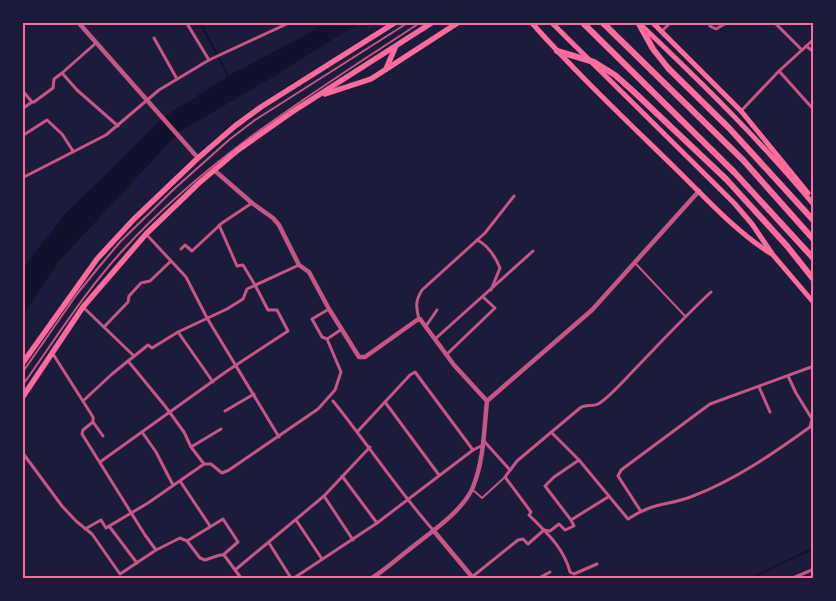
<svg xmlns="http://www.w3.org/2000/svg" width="836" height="601" font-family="'Work Sans',sans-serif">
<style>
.water{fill:#12122b}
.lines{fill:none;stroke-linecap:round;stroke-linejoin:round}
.stream{stroke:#12122b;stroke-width:2}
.service{stroke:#c65784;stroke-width:2}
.minor{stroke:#c65784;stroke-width:3}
.tertiary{stroke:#c65784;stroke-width:4.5}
.primary{stroke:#ff6b9d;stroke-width:5}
.trunk{stroke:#ff6b9d;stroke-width:5.5}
.motorway{stroke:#ff6b9d;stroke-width:6}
.neatline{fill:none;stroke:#ff6b9d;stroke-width:2}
</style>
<rect width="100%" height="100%" fill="#1b1b3a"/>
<!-- water -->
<path class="water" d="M324 23H359L273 77 179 132 60 260 23 315V270L32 256 65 214 164 117 228 76 304 36Z"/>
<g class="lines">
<!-- stream -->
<g class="stream">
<path d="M200 22 229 78"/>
<path d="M751 578 814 548"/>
</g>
<!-- service -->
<g class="service">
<path d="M636 264 685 316"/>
<path d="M22 373 77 294 98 268 120 242 174 189 230 139 255 120 409 22"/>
<path d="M22 386C55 340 85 291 124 249 210 155 315 92 421 22"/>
<path d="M473 490 482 498 505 477"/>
</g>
<!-- minor -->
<g class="minor">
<path d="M186 22 209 60"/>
<path d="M708 22 710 26 716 29 728 22"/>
<path d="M774 22 802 50"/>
<path d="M661 32 671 22"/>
<path d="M22 38H23"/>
<path d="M154 38 177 79"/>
<path d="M96 43 62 73 77 90 118 126"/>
<path d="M806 46 814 52"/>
<path d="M779 71 814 110"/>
<path d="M22 90 32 102H34L53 88 54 79 62 73"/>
<path d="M22 109 32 102"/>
<path d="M741 111 779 71 814 39"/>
<path d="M22 136 47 120 62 134 73 151"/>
<path d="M22 178 106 135 159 90 209 60 291 22"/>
<path d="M146 234 186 277 207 318 279 437"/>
<path d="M477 240C488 245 496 258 500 268L491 290"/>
<path d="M181 249 185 245 192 251 222 223 252 203"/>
<path d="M83 307 134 356"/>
<path d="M419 319C416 307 415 301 422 290L485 233 514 196"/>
<path d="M426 326 437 310"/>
<path d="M104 327 128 302 129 296 141 283 150 281 171 261"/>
<path d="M178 332 213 382"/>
<path d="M327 339 342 329"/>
<path d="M435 339 533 251"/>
<path d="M53 354 93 417V422L83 430 82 434 145 535 156 550"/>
<path d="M446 355 495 308 483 297"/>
<path d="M128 361 165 406 184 432 191 447 204 464"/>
<path d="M759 387 770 412"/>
<path d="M83 401 112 374 148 345 152 348 178 332 227 309 243 299 247 289 299 265"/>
<path d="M333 401C367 443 397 489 433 530"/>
<path d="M385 402 439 475"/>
<path d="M225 411 254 394"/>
<path d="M93 422 103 436"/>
<path d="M358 431 410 375 415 372 473 450"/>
<path d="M142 432 156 452 173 485"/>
<path d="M551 432 579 460 628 519C653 502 668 506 693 496 735 480 774 453 810 427L812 419 796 393 788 376"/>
<path d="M483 440 510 470"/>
<path d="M191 447 221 429"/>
<path d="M22 452 62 506 76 521 92 534 120 574 156 550 180 538 187 541 200 558 205 560 220 555H224L241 578"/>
<path d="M100 462 227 371 288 331 277 310H268L255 285 243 265 237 266 219 225"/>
<path d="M342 476 377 523"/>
<path d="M180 481 210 526"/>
<path d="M324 496 353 540"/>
<path d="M640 510 618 476 621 470 710 404 814 366"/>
<path d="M296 520 322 559"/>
<path d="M571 520 545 486 554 477 579 460"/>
<path d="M109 526 137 563"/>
<path d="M85 529 101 520 106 528 148 503 204 464H211L222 473 229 470 318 409 335 390 341 372 327 339 322 337 312 319 329 309"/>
<path d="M187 541 223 519 238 542 223 555"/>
<path d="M269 543 291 578"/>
<path d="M597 564 574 574 570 572C564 548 546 532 529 515L531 512 505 477 517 461 580 408C586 404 592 407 598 404 609 398 626 378 635 369 660 343 685 316 711 292"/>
<path d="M235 570 324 496 370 447"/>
<path d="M472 577 518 540 523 539 528 544 544 530 550 531 559 524 565 530 574 526 571 520 608 497"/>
<path d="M294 578 377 523 473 450 483 445"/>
<path d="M539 578 550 572"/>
<path d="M793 578 814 569"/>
</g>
<!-- tertiary -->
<g class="tertiary">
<path d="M78 22 198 158"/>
<path d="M214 170 252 203 273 218 279 225 299 265 309 272 329 309 359 357H365L417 320 420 319 454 365 487 401"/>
<path d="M433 530 473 578"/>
<path d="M372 578C386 569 398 558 411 548 431 532 463 511 473 487 484 460 484 429 487 401L592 310 699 191"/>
</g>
<!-- primary -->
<g class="primary">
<path d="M531 22C577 74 627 121 676 169 706 198 735 231 770 253"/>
<path d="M551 22 734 203 752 224 773 255 814 303"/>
<path d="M652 22 741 111 808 193"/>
<path d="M641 25C702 83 760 140 814 205"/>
</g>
<!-- trunk -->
<g class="trunk">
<path d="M386 69 395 48"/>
<path d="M325 94 371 79 459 22"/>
<path d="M22 364 97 259 133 220 198 158 235 126 261 107 396 22"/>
<path d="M22 398 83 307 146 234 199 183 238 150 292 112 433 22"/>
</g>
<!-- motorway -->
<g class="motorway">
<path d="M582 22 735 173 814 259"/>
<path d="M602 22 743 160 814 240"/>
<path d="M638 22 653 49 668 68 729 128 814 221"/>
<path d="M557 51 594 62 615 75 633 91 726 179 787 246 814 280"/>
</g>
</g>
<!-- border -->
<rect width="836" height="601" fill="none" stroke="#1b1b3a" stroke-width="48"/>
<rect x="24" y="24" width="788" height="553" class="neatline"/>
</svg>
